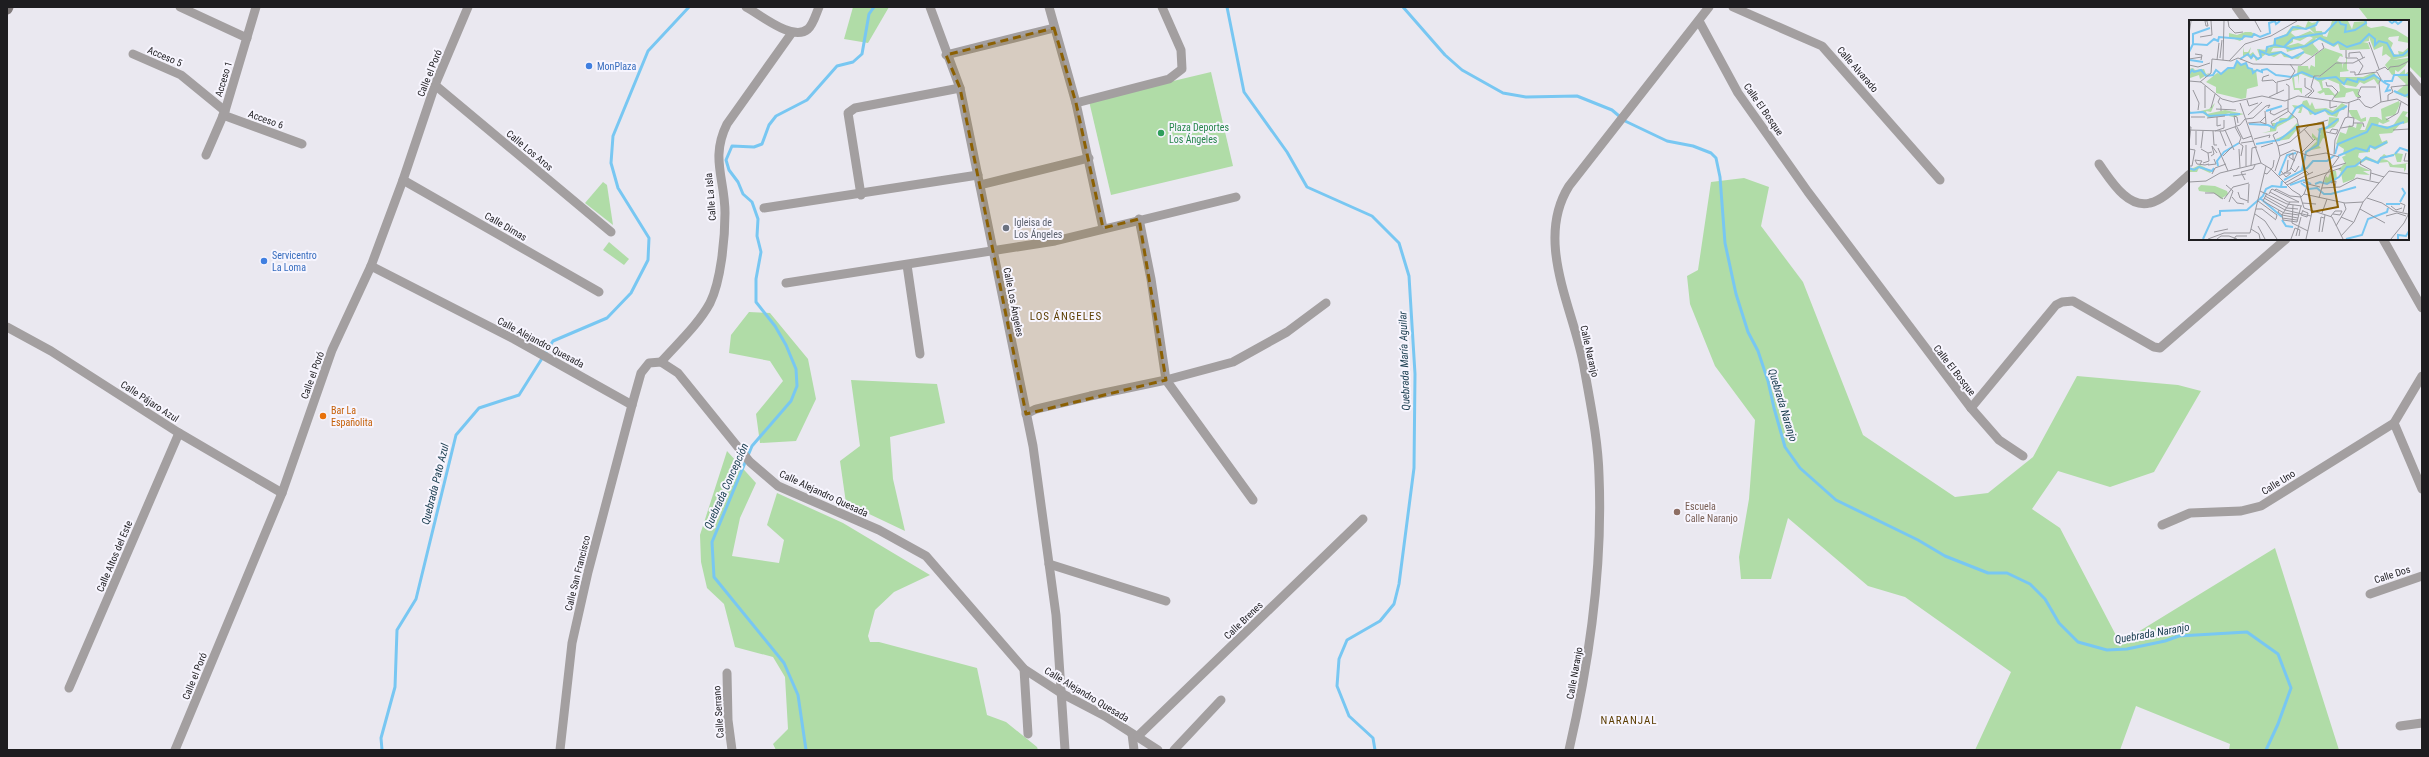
<svg xmlns="http://www.w3.org/2000/svg" width="2429" height="757" font-family="'Roboto Condensed',sans-serif">
<style>
.green{fill:#b0dca7}
.lines{fill:none;stroke-linecap:round;stroke-linejoin:round}
.stream{stroke:#78c7f2;stroke-width:3}
.minor{stroke:#a39fa0;stroke-width:9}
.secondary{stroke:#817b7c;stroke-width:11}
.marked{fill:#8b6003;fill-opacity:0.2;stroke:#8b6003;stroke-width:3;stroke-dasharray:8 5;stroke-linejoin:round}
.shop-dot{fill:#3f7fe0;stroke:#f7f5fe;stroke-width:1.5}
.leisure-dot{fill:#2e9e5b;stroke:#f7f5fe;stroke-width:1.5}
.worship-dot{fill:#6b7280;stroke:#f7f5fe;stroke-width:1.5}
.food-dot{fill:#e8710a;stroke:#f7f5fe;stroke-width:1.5}
.education-dot{fill:#8d6e63;stroke:#f7f5fe;stroke-width:1.5}
.labels{text-anchor:middle;stroke-width:4;stroke-linejoin:round;paint-order:stroke}
.street-label{font-size:10px;fill:#1e1d20;stroke:#f7f5fe}
.shop-label{font-size:10px;fill:#366cbe;stroke:#f7f5fe;text-anchor:start}
.leisure-label{font-size:10px;fill:#27864d;stroke:#f7f5fe;text-anchor:start}
.worship-label{font-size:10px;fill:#5b616d;stroke:#f7f5fe;text-anchor:start}
.food-label{font-size:10px;fill:#c56008;stroke:#f7f5fe;text-anchor:start}
.education-label{font-size:10px;fill:#785e54;stroke:#f7f5fe;text-anchor:start}
.neighbourhood-label{font-size:11px;letter-spacing:1px;fill:#5c3e02;stroke:#f7f5fe}
.water-label{font-size:11px;font-style:italic;fill:#173b4d;stroke:#f7f5fe}
.inset-river{fill:none;stroke:#78c7f2;stroke-width:2}
.inset-road{fill:none;stroke:#98979d;stroke-width:1}
.view{fill:#8b6003;fill-opacity:0.15;stroke:#8b6003;stroke-width:2}
.inset-edge{fill:none;stroke:#1e1d20;stroke-width:2}
</style>
<rect width="100%" height="100%" fill="#eae8f0"/>
<!-- green -->
<g class="green">
<path d="M853 7H889L868 43 844 39Z"/>
<path d="M2358 7H2422V79L2408 65V21H2369Z"/>
<path d="M1211 72 1233 166 1111 195 1089 101Z"/>
<path d="M1744 178 1769 187 1761 226 1803 282 1863 435 1955 497 1988 493 2033 457 2077 376 2178 385 2201 391 2154 472 2110 487 2058 471 2032 509 2060 528 2120 643 2275 548 2339 750H2229L2230 744 2136 706 2120 750H1975L2011 672 1905 597 1868 586 1788 518 1771 579H1741L1739 557 1749 499 1755 420 1715 366 1690 304 1687 276 1698 270 1711 182Z"/>
<path d="M603 182 607 185 613 225 585 203Z"/>
<path d="M609 242 629 259 624 265 603 250Z"/>
<path d="M749 312 770 313 808 359 816 399 796 441 760 443 756 414 783 381 770 361 729 353 731 335Z"/>
<path d="M851 380 937 384 945 423 890 437 893 479 905 531 846 503 840 461 860 446Z"/>
<path d="M727 451 756 483 740 518 732 556 779 563 784 540 767 525 777 493 843 523 930 575 894 592 875 610 868 636 870 642H879L977 668 987 715 1006 722 1037 747 1038 750H776L773 744 788 729 785 677 773 657 735 647 724 604 707 588 701 562 700 535Z"/>
</g>
<g class="lines">
<!-- stream -->
<g class="stream">
<path d="M1227 7 1244 92 1287 152 1307 187 1372 216 1399 243 1409 276 1415 374 1414 468 1399 584 1394 604 1380 621 1347 640 1339 659 1337 686 1349 716 1373 738 1375 750"/>
<path d="M1403 7 1445 55 1462 70 1503 93 1526 97 1577 96 1612 110 1625 121 1667 141 1693 146 1711 153 1716 158 1720 177 1725 243 1736 294 1748 332 1758 351 1768 381 1774 408 1785 447 1800 468 1836 500 1918 540 1945 556 1988 573H2007L2030 584 2045 599 2059 623 2078 642 2107 650 2127 649 2165 641 2179 636 2247 632 2278 654 2291 688 2278 724 2266 750"/>
<path d="M382 750 381 738 395 687 397 630 416 599 456 435 479 408 519 395 553 341 607 318 631 293 648 260 649 238 618 188 611 163 613 136 648 51 689 7"/>
<path d="M806 750 798 695 784 663 714 577 712 542 752 446 791 401 797 386 796 369 786 345 775 326 756 302V279L761 252 757 236 758 219 752 202 743 194 738 182 729 170 726 160 732 146 754 147 762 144 769 125 776 116 807 100 837 66 853 62 862 54 869 14 874 7"/>
</g>
<!-- minor -->
<g class="minor">
<path d="M180 7 247 38"/>
<path d="M746 7C761 15 793 42 808 29 813 25 816 14 819 7"/>
<path d="M930 7 960 88 1033 446 1056 615 1065 750"/>
<path d="M1049 7 1076 103 1103 228"/>
<path d="M1733 7 1822 46 1940 180"/>
<path d="M2236 7 2246 21"/>
<path d="M1699 21 1738 93 1808 192 1971 408 1999 440 2023 456"/>
<path d="M133 54 181 75 225 111"/>
<path d="M946 55 1054 28"/>
<path d="M2408 75 2422 92"/>
<path d="M435 85 611 232"/>
<path d="M1076 103 1169 79 1182 69 1181 50 1162 7"/>
<path d="M223 115 302 144"/>
<path d="M206 155 225 111 256 7"/>
<path d="M2099 164C2110 179 2127 209 2150 203 2164 200 2179 183 2190 174"/>
<path d="M403 180 599 292"/>
<path d="M980 185 1089 158"/>
<path d="M861 195 848 113 855 108 960 88"/>
<path d="M764 208 978 175"/>
<path d="M1139 219 1151 279 1166 380 1253 500"/>
<path d="M2383 239 2422 308"/>
<path d="M907 265 920 354"/>
<path d="M371 266 514 339 632 405 641 373 649 363 661 362 678 373 750 462 778 486 879 530 926 556 1024 669 1061 693 1105 716 1158 750"/>
<path d="M786 283 1055 241 1236 197"/>
<path d="M7 327 51 351 179 433 282 493"/>
<path d="M661 362C677 344 698 325 710 303 721 281 725 238 725 213 725 179 710 158 727 124L791 34"/>
<path d="M1971 408 2056 305 2062 302 2073 301 2154 347 2160 348 2286 239"/>
<path d="M1026 414 1036 409 1090 396 1166 380 1233 362 1287 332 1326 303"/>
<path d="M2394 423 2422 489"/>
<path d="M2162 525 2190 513 2241 511 2261 506 2394 423 2422 376"/>
<path d="M1049 564 1166 601"/>
<path d="M2370 594 2422 576"/>
<path d="M1024 669 1028 734"/>
<path d="M727 673 728 720 732 750"/>
<path d="M69 688 179 433"/>
<path d="M2400 726 2422 723"/>
<path d="M1132 734 1134 750"/>
<path d="M1138 736 1363 519"/>
<path d="M175 750 282 493 332 350 371 266 403 180 435 85 468 7"/>
<path d="M560 750 572 643 588 572 632 405"/>
<path d="M1174 750 1221 700"/>
<path d="M1569 750C1590 659 1603 568 1599 475 1598 439 1590 402 1584 367 1574 309 1534 242 1569 186L1709 7"/>
</g>
<!-- secondary -->
<path class="secondary" d="M7 9 8 7"/>
</g>
<!-- marked area -->
<path class="marked" d="M1054 28 1076 103 1103 228 1139 219 1166 380 1026 414 960 88 946 55Z"/>
<!-- markers -->
<g class="shop-dot">
<circle cx="589" cy="66" r="4"/>
<circle cx="264" cy="261" r="4"/>
</g>
<circle class="leisure-dot" cx="1161" cy="133" r="4"/>
<circle class="worship-dot" cx="1006" cy="228" r="4"/>
<circle class="food-dot" cx="323" cy="416" r="4"/>
<circle class="education-dot" cx="1677" cy="512" r="4"/>
<g class="labels">
<!-- street labels -->
<g class="street-label">
<text transform="translate(165 56) rotate(23)" y="4">Acceso 5</text>
<text transform="translate(1858 69) rotate(49)" y="4">Calle Alvarado</text>
<text transform="translate(429 73) rotate(-68)" y="4">Calle el Poró</text>
<text transform="translate(223 79) rotate(-73)" y="4">Acceso 1</text>
<text transform="translate(1764 109) rotate(55)" y="4">Calle El Bosque</text>
<text transform="translate(266 119) rotate(20)" y="4">Acceso 6</text>
<text transform="translate(530 150) rotate(40)" y="4">Calle Los Aros</text>
<text transform="translate(710 197) rotate(-95)" y="4">Calle La Isla</text>
<text transform="translate(506 226) rotate(30)" y="4">Calle Dimas</text>
<text transform="translate(1014 302) rotate(79)" y="4">Calle Los Ángeles</text>
<text transform="translate(541 342) rotate(28)" y="4">Calle Alejandro Quesada</text>
<text transform="translate(1590 351) rotate(77)" y="4">Calle Naranjo</text>
<text transform="translate(1955 370) rotate(52)" y="4">Calle El Bosque</text>
<text transform="translate(312 375) rotate(-70)" y="4">Calle el Poró</text>
<text transform="translate(150 401) rotate(33)" y="4">Calle Pájaro Azul</text>
<text transform="translate(2278 482) rotate(-32)" y="4">Calle Uno</text>
<text transform="translate(824 493) rotate(25)" y="4">Calle Alejandro Quesada</text>
<text transform="translate(114 556) rotate(-67)" y="4">Calle Altos del Este</text>
<text transform="translate(577 573) rotate(-76)" y="4">Calle San Francisco</text>
<text transform="translate(2392 574) rotate(-18)" y="4">Calle Dos</text>
<text transform="translate(1243 620) rotate(-44)" y="4">Calle Brenes</text>
<text transform="translate(1574 673) rotate(-80)" y="4">Calle Naranjo</text>
<text transform="translate(194 676) rotate(-68)" y="4">Calle el Poró</text>
<text transform="translate(1087 694) rotate(31)" y="4">Calle Alejandro Quesada</text>
<text transform="translate(718 712) rotate(-94)" y="4">Calle Serrano</text>
</g>
<!-- shop labels -->
<g class="shop-label">
<text x="597" y="70">MonPlaza</text>
<text x="272" y="259">Servicentro<tspan x="272" dy="12">La Loma</tspan></text>
</g>
<!-- leisure labels -->
<g class="leisure-label">
<text x="1169" y="131">Plaza Deportes<tspan x="1169" dy="12">Los Ángeles</tspan></text>
</g>
<!-- worship labels -->
<g class="worship-label">
<text x="1014" y="226">Igleisa de<tspan x="1014" dy="12">Los Ángeles</tspan></text>
</g>
<!-- food labels -->
<g class="food-label">
<text x="331" y="414">Bar La<tspan x="331" dy="12">Españolita</tspan></text>
</g>
<!-- education labels -->
<g class="education-label">
<text x="1685" y="510">Escuela<tspan x="1685" dy="12">Calle Naranjo</tspan></text>
</g>
<!-- neighbourhood labels -->
<g class="neighbourhood-label">
<text x="1066" y="320">LOS ÁNGELES</text>
<text x="1629" y="724">NARANJAL</text>
</g>
<!-- water labels -->
<g class="water-label">
<text transform="translate(1404 361) rotate(-92)" y="4">Quebrada María Aguilar</text>
<text transform="translate(1783 405) rotate(73)" y="4">Quebrada Naranjo</text>
<text transform="translate(435 484) rotate(-76)" y="4">Quebrada Pato Azul</text>
<text transform="translate(726 486) rotate(-66)" y="4">Quebrada Concepción</text>
<text transform="translate(2152 633) rotate(-10)" y="4">Quebrada Naranjo</text>
</g>
</g>
<!-- overview -->
<g transform="translate(2189 20)">
<rect width="220" height="220" fill="#eae8f0"/>
<path d="M119 1 123 3 132 1 126 4 127 11H133L134 16 138 17 143 1H159L163 9 165 2 178 1V6L182 8 194 6 207 10 220 18V23L209 21 210 16 200 17 199 19 204 23 202 28 205 34 210 35 209 31 214 32 220 27V36L203 40 219 38 220 40 216 46 209 52 206 50V54L203 55 196 45 202 38 197 34 193 36 194 26 185 30 180 17V21L174 22 179 23 181 29 158 30V49L160 51 151 52V57H174L185 52 189 60 192 59 189 65 185 59 175 64 171 62 167 67 152 64 157 68 170 69 169 74 172 77H167L164 71 157 73 156 77 146 78 144 75H136L135 72 131 74 128 72 133 70 130 62 125 59 133 55 122 58 110 53V65L109 56 105 57 106 68H113V74L110 70H105L103 58 108 54 109 46H119L120 50 122 45 126 47V35L136 28 153 34 154 37 151 36 148 41 153 43 154 49V44L157 42 158 30H151L149 24 145 27 127 18 124 24 130 31 123 36 115 33 109 39 95 37 92 33 85 37 77 34 67 41 65 36 63 39 57 35 54 38V27L55 32H59L62 27 60 35 64 32 68 38 71 37 68 29 77 30 78 26 80 28 84 25 85 19 97 14 102 7 109 5 116 8ZM120 8 126 14 121 11 107 17 102 13 103 11ZM120 16 124 18 115 25 109 23 98 26 104 22V19L111 21ZM84 28H97L98 32 111 28 115 31 110 36 101 37 92 31 82 32ZM138 59 150 64 151 71 146 75 140 68H134L133 61ZM56 12H62L69 16H58L51 21 40 17V13L48 15ZM48 42 52 45 57 43 60 49 67 50 69 66 58 69 57 78 52 79 27 73V67L17 62 28 53 32 54 39 49H44ZM4 48 6 50 15 49 17 54 21 53 11 59 10 55 1 58 0 49ZM216 49V54L220 51 219 78 206 73 217 64 206 54 209 55ZM118 80 121 86 123 82 126 89 137 88 144 91 153 83 158 86 155 90H151L148 97 139 95 135 90 121 95 118 88 114 86 112 93H109L111 89 108 88 104 92 106 89 103 85 112 86 114 81ZM210 81 211 84 206 95 196 97 201 101 194 104 190 102 189 105 203 107 214 91 219 92 216 96 220 98V102L214 104 213 102 203 113 190 114 193 122 198 120 199 123 186 130 181 127V132L170 133 169 137 173 140 177 136 188 141 195 134 198 136 207 133 214 134 212 142H208L206 135 193 139 198 140 204 145 220 143 217 144V149L215 152V148L201 147 199 142 188 143 177 140 171 144V141L168 145 182 151H174L181 155 167 154 165 159 154 163 152 153 150 157 152 151 149 150 156 143 153 137 157 135 154 134 155 129 147 124 151 112 157 114 160 105 167 108 168 103 174 104 171 110H176L181 97H188L193 100 192 89ZM26 83 22 92 17 91 18 94 36 90 55 94 44 97 40 96 41 93 20 98 14 93H0V90L3 93 20 89ZM159 90H168L172 99 177 97V101L172 102 163 97ZM102 94 106 97 88 107 87 111 73 113 81 111V105L85 108 83 103H89L91 98H98ZM140 97 150 98V101L145 107 135 110 138 119 134 118 130 126 132 128 118 131 128 121 123 117V113L128 118 132 114 128 109 139 106ZM108 103 111 106 100 119 88 121 87 119 96 115ZM11 145 21 150H25L21 153 10 148 8 152H0V147L2 149ZM142 151H147L148 159 138 164H134L137 163 135 162 137 156 139 158ZM12 165 26 166 38 171 39 174 32 179 25 173 10 171 9 168Z" fill="#b0dca7" fill-rule="evenodd"/>
<path class="inset-river" d="M150 1 152 4 157 5 156 12 166 10 177 3 176 1M200 1 203 3 206 1 209 4 213 1M4 24V14L21 8M86 25 95 27 104 18 136 13 148 1M95 27 102 29 117 26 131 18 144 25 149 22 158 27 171 23 180 14 186 19V25L190 21 198 23 205 36 214 35 220 30M0 32 4 24 18 25 25 19 29 21 30 17 53 19 55 16 63 17 65 14 71 17 81 13 80 3 86 1 87 4 91 1M77 32 78 27 86 25V19L98 15 104 7 117 9 127 5 129 1M51 39 59 34 62 38 64 35 69 39 72 37 71 31 80 35 92 32 103 38 115 32M1 40 14 42M0 54 3 50 5 52 12 50 17 56 24 55 27 50 32 54 39 48H45L48 41 52 45 57 43 59 48 63 49 64 53 68 50 73 52V50L78 49 87 55 102 57 113 52 129 59 147 57 155 64 158 59 168 62 169 59 175 60 185 55 196 63M202 70 197 71 200 65 196 63V61H203L205 55H220M205 71 216 76 220 74M77 91 93 86M0 93 14 92 20 96 51 94M60 104 79 105 85 108 88 103 100 99 107 88 113 85 126 94 136 90 143 94 158 86M67 124 90 120 110 105M146 134 149 124 178 112 183 104 198 108 215 102M206 134 211 128 220 131M149 136 167 128 178 131 181 126 186 128 198 122M29 146 28 141 35 132 50 123M0 148 5 150 10 147 23 151 25 148M113 150 117 132 129 125 131 109 137 108 149 99M90 155 98 135 107 133M150 157 158 147 166 146 177 138 189 143 192 138 205 135M95 160 118 148 124 141H138L146 135M93 161 92 167H98M112 163 120 169 128 168 135 174H142L167 167M126 164 131 162 138 164 150 157M101 165 115 160 122 164M71 178 93 197M211 182 216 173 213 168M197 184H211M93 200 97 206 104 207M14 219 24 197 31 195V191L58 190 74 176 77 169 83 166 92 167M157 219 173 215 179 199 198 192 199 188M209 219V215L217 216 220 211"/>
<path class="inset-road" d="M16 1H18L19 6H17ZM39 1 40 7 46 13 54 12M66 1 72 12M0 14 2 1M11 17 23 15 22 1M180 22 190 49M157 30V38H168L174 46 169 55M6 34 13 35 12 40M160 37V33L171 32 174 38M31 38 33 20M0 39 13 37M28 40 30 23M34 40 35 1M40 41 56 24 82 16 108 1M0 45 9 47 21 43M187 51 196 47 199 50 201 47 210 46 220 41M161 52H166V55L188 52 192 59 190 63 192 82M80 55 74 57 73 61 84 60 87 63M0 61 12 62 33 79 44 82 73 76 96 81 109 76 158 83 170 79 176 86 182 88 192 82 208 79 220 86M11 62 22 53 23 39 42 41 49 38 64 44 112 45 135 28 133 23M137 62 138 66H143L149 72 143 80M97 64 100 66V80M4 70 10 83 9 90M88 74V62L101 59 106 51 101 44M116 76 123 71 116 67V58M80 77 95 70M119 77 125 71 122 67 125 56H131L147 43H164L176 37M31 78 29 82 32 86V91M168 78 172 77 169 74 172 67H187M58 80 60 86 69 83M99 80V91L108 99 111 113M141 80V88L148 86M199 81V75L204 72 202 67 220 65M51 83 72 143M16 88V66M22 88 26 74M27 89 47 90M82 90 81 93 85 95 99 88M59 95 73 82M2 97H16M28 97V106L32 105M18 98 36 96M57 99 64 98 77 86 81 85 79 88M197 100 209 93 212 82M71 102 77 104 76 91M59 103 71 102 77 96M164 103H174L175 107M47 106 45 96 48 97 49 103M84 106 82 102 100 91M0 107H2L0 124M46 107 52 118 50 123 54 126 52 136M48 107 54 119 63 116M152 108 164 106 165 98 159 97M115 109 125 121M0 110 34 111 51 105 56 99M36 110 45 130M204 110 220 109M7 111V125M24 111 25 125H28M26 111 35 108V100M31 111 37 126M137 112 147 114 149 110 143 109 141 112M65 119 81 115 80 118M52 123 65 121M57 125V146M89 126 84 115 89 112M72 127 84 123M12 128 14 111M29 128 39 151M0 129 6 130 3 146H0M12 129 19 133 23 132M50 129 51 148M113 132 126 119M217 133 215 141H220M145 134 146 120 156 98 159 97 160 82M22 136 25 134 23 126 28 133M34 136 43 127M91 136 104 130 120 136 137 133 150 137 136 156 130 178M104 140V133L100 136V137L106 141M172 141 171 144 182 150 181 160M14 143 20 141 19 133M11 144 13 141 6 140 8 144 16 145 20 144M19 145 27 144 25 139M62 145 63 128 68 127M102 148 106 152 110 146M141 148 157 143M86 151 91 136 89 126 101 122 119 106 139 100M92 151 97 157 102 153H95M98 152 99 140M75 153 78 154 84 147 85 140M182 153 195 157M23 154 26 148 37 144M44 156 57 154M90 156 101 150 109 131M56 160 52 152 64 149 66 145M116 160 152 148M0 162 17 161 31 153 72 143 82 149 103 170 111 175 115 188 143 197 154 219M114 162 119 164 115 174M96 163 117 151 120 154M142 163 147 161 146 168M119 164 131 167M37 165 44 171 40 182M98 165 124 152M133 168 151 167 168 158 190 163M71 171 98 184 113 186M85 171 87 169 101 176 112 177 115 174 156 183 174 182M49 172 51 178 59 181M16 173H25L34 179M78 173 74 181 95 193 110 195M80 174 82 170 83 169 110 182H99L81 172M76 176 98 188 109 189M43 177 48 183 55 184M75 178 96 190 122 196M178 178 193 183 205 191 219 194M35 179 44 167 60 163M69 181 88 195 87 199M101 182 93 195 94 200 108 202 112 186M59 183 60 164M113 183 127 184M211 183 216 185 214 192M104 185 103 203 119 211M202 186 207 190 213 188M67 189H73L87 200M171 189 196 203M90 190 89 192 93 195 109 198M114 191 119 193 118 197 112 195 114 190M133 193 138 179M66 194 76 201 88 219M142 196 146 191H153L151 195 144 194M197 196 208 193 217 196M152 197 164 202M93 198 108 200M69 206 76 219M147 206 157 189 155 183M62 209 70 214 71 219M25 212 39 209M130 212 132 197 135 198M133 212 136 195M107 216 112 197M152 216 165 202 174 182 200 151 220 154M19 219 35 213H61L77 146M28 219 32 216H40L48 219M45 219 47 216H58M102 219 106 208 111 210 110 216M117 219 123 192M202 219 215 203 220 193"/>
<path class="view" d="M134 103 149 187 123 192 108 107Z"/>
<rect width="220" height="220" class="inset-edge"/>
</g>
<!-- border -->
<rect width="2429" height="757" fill="none" stroke="#1e1d20" stroke-width="16"/>
</svg>
